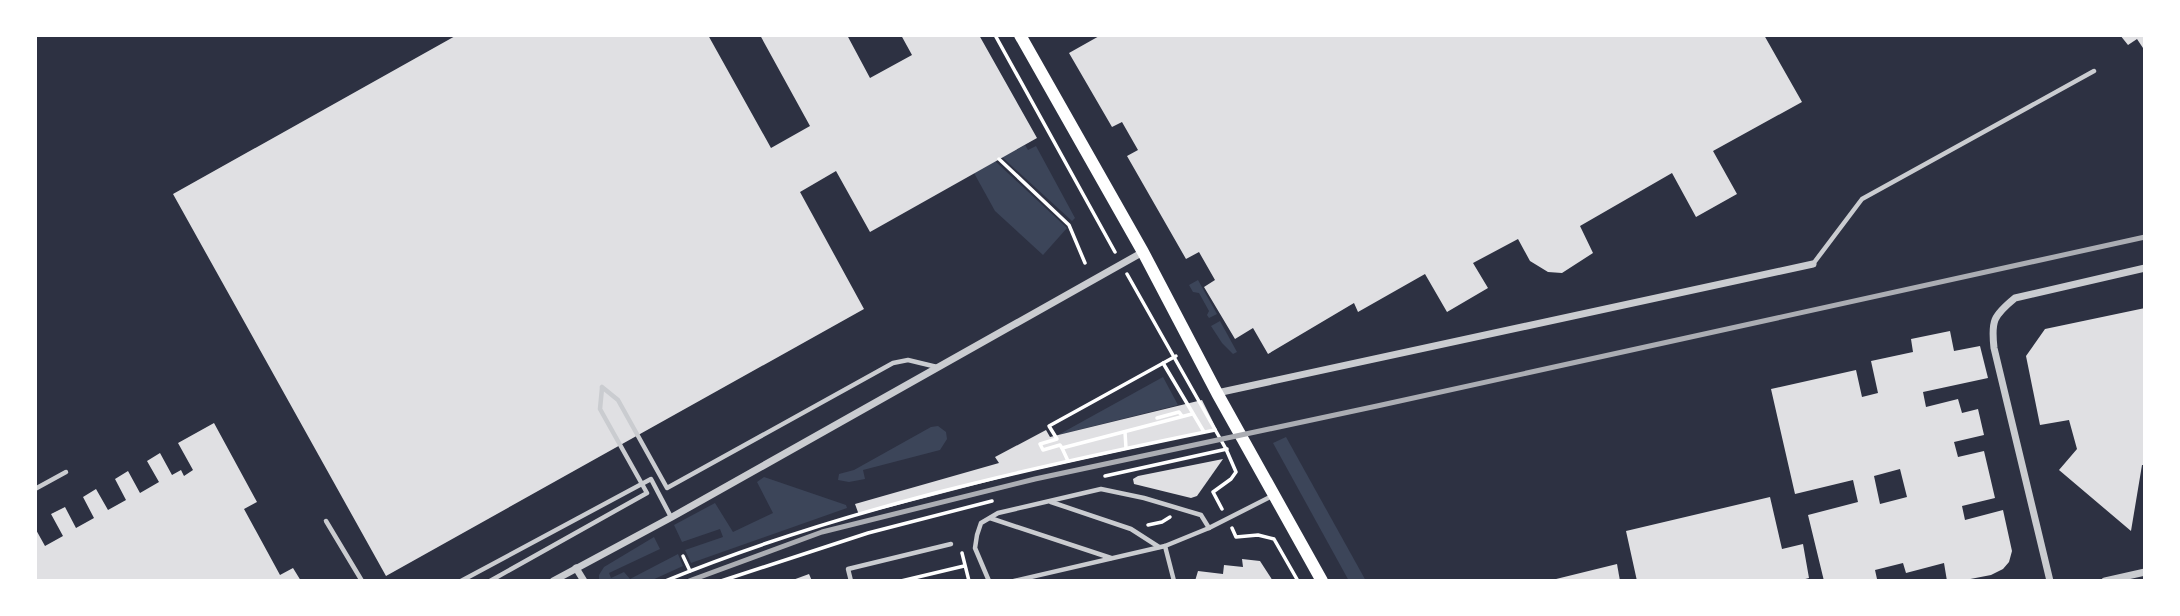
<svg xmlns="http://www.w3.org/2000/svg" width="2180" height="616" font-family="'Source Sans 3',sans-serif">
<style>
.green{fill:#3c4559}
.building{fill:#e0e0e3;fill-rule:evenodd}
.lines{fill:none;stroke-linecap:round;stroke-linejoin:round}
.path{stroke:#fff;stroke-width:3.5}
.service{stroke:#caccd0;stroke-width:4.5}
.minor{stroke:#caccd0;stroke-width:7}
.secondary{stroke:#fff;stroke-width:12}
.rail{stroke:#abadb3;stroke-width:5}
</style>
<rect width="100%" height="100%" fill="#2d3142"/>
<!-- green -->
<g class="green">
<path d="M1025 145 1028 150 1036 146 1075 218 1072 221 1002 157Z"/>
<path d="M995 161 1067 228 1043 255 995 211 974 173Z"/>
<path d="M1198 280 1217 314 1209 318 1207 315 1209 311 1199 293 1193 292 1189 285Z"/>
<path d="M1220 321 1237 352 1233 354 1222 343 1211 326Z"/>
<path d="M1163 377 1178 405 1058 435Z"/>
<path d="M938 426 946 432 947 439 940 450 863 470 865 479 849 482 838 480 839 474 854 470 931 427Z"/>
<path d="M1286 437 1366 581H1349L1273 443Z"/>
<path d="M764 477 846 505 847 508 691 563 685 550 723 537 720 529 682 542 674 525 715 503 733 532 773 513 757 482Z"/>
<path d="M654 537 660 549 609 573 611 578 624 572 630 579 678 554 683 566 650 581H599V575L604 567Z"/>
</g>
<!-- building -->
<g class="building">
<path d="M457 35H708L771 148 810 126 760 35H847L870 78 912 55 901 35H979L1037 138 870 232 836 171 800 192 864 309 386 576 173 194Z"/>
<path d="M1101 35H1764L1802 102 1713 151 1737 194 1696 217 1672 173 1580 226 1593 253 1562 273 1548 272 1530 261 1518 239 1473 263 1488 288 1447 312 1425 274 1358 312 1354 303 1268 354 1253 328 1235 339 1204 287 1215 280 1199 252 1186 259 1127 156 1138 150 1122 122 1112 127 1069 53Z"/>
<path d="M2120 35H2145V51L2137 39 2128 45Z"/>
<path d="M2145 308V465H2142L2131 531 2059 470 2077 449 2069 420 2040 425 2026 356 2045 329Z"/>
<path d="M1950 331 1954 351 1980 346 1988 378 1923 392 1926 407 1958 399 1962 413 1978 409 1984 435 1954 442 1958 457 1984 451 1995 498 1962 506 1965 520 2003 510 2012 551 2009 562 2003 569 1991 575 1960 581H1947L1944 563 1906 573 1903 563 1875 570 1877 579 1868 581H1824L1808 515 1858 502 1853 480 1795 494 1771 389 1856 370 1862 397 1878 393 1871 361 1913 352 1911 339ZM1900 469 1907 497 1880 504 1874 476Z"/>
<path d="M1202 400 1217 430 1021 473 859 515 855 504 999 463 995 457 1046 430 1050 437Z"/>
<path d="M214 423 257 502 244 509 280 575 293 568 301 581H35V528L45 546 63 536 51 514 65 507 76 528 94 518 83 497 96 489 108 510 126 500 115 479 128 471 140 493 159 482 147 461 160 453 172 475 181 470 184 476 193 470 178 443Z"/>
<path d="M1223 459 1197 496 1191 498 1134 484 1133 479 1138 476Z"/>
<path d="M1770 497 1782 549 1803 544 1809 578 1798 581H1637L1626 531Z"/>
<path d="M1242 559 1260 561 1273 581H1195L1198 571 1223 574 1224 565 1243 567Z"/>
<path d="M1617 564 1620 581H1552V580Z"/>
<path d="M809 574 812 581H790Z"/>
</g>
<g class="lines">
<!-- path -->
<g class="path">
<path d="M995 35 1115 252"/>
<path d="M999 159 1069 225 1085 263"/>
<path d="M1127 274 1226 449 1236 472 1231 479 1213 492 1222 509"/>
<path d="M1176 356 1049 426 1057 439 1040 444 1043 450 1060 445 1062 448 1192 414"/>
<path d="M1163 363 1204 432"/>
<path d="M1157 418 1179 412 1182 416"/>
<path d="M1125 432 1126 448"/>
<path d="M1062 448 1068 461"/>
<path d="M1105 476 1227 449"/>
<path d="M1148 525 1162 522 1170 517"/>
<path d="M1232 528 1236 537 1258 535 1274 539 1298 581"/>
<path d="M962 553 969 581"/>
<path d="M683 556 690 571"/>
<path d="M665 581C841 509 1029 468 1215 430"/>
<path d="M721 581 868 533 992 501"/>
<path d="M901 581 964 566"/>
</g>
<!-- service -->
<g class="service">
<path d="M1813 264 1862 199 2094 71"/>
<path d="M602 387 618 400 667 488 893 363 908 360 937 367"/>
<path d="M35 489 66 472"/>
<path d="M1051 502 1131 529 1159 547"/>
<path d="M990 518 1111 558"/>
<path d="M326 521 362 581"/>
<path d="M1165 546 1174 581"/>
<path d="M461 581 651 479 671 517"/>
<path d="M490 581 647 493 600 409 602 388"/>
<path d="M851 581 848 569 951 544"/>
<path d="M989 581 975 548 977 535 981 523 998 513 1101 489 1144 498 1201 515 1209 528"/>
<path d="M1014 581 1165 546 1209 528 1274 495"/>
</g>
<!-- minor -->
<g class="minor">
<path d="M1217 393 1813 264"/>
<path d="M576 568 584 581"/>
<path d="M553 581 672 517 1143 252"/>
<path d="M2050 581 1994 348C1991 321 1993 316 2015 298L2145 268"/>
<path d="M2105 581 2145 572"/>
</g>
<!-- secondary -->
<path class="secondary" d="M1020 35 1143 252 1217 393 1322 581"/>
<!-- rail -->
<path class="rail" d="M689 581 822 532 1035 479 1377 406 2145 237"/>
</g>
<!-- border -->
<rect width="2180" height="616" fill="none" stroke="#ffffff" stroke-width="74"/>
</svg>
